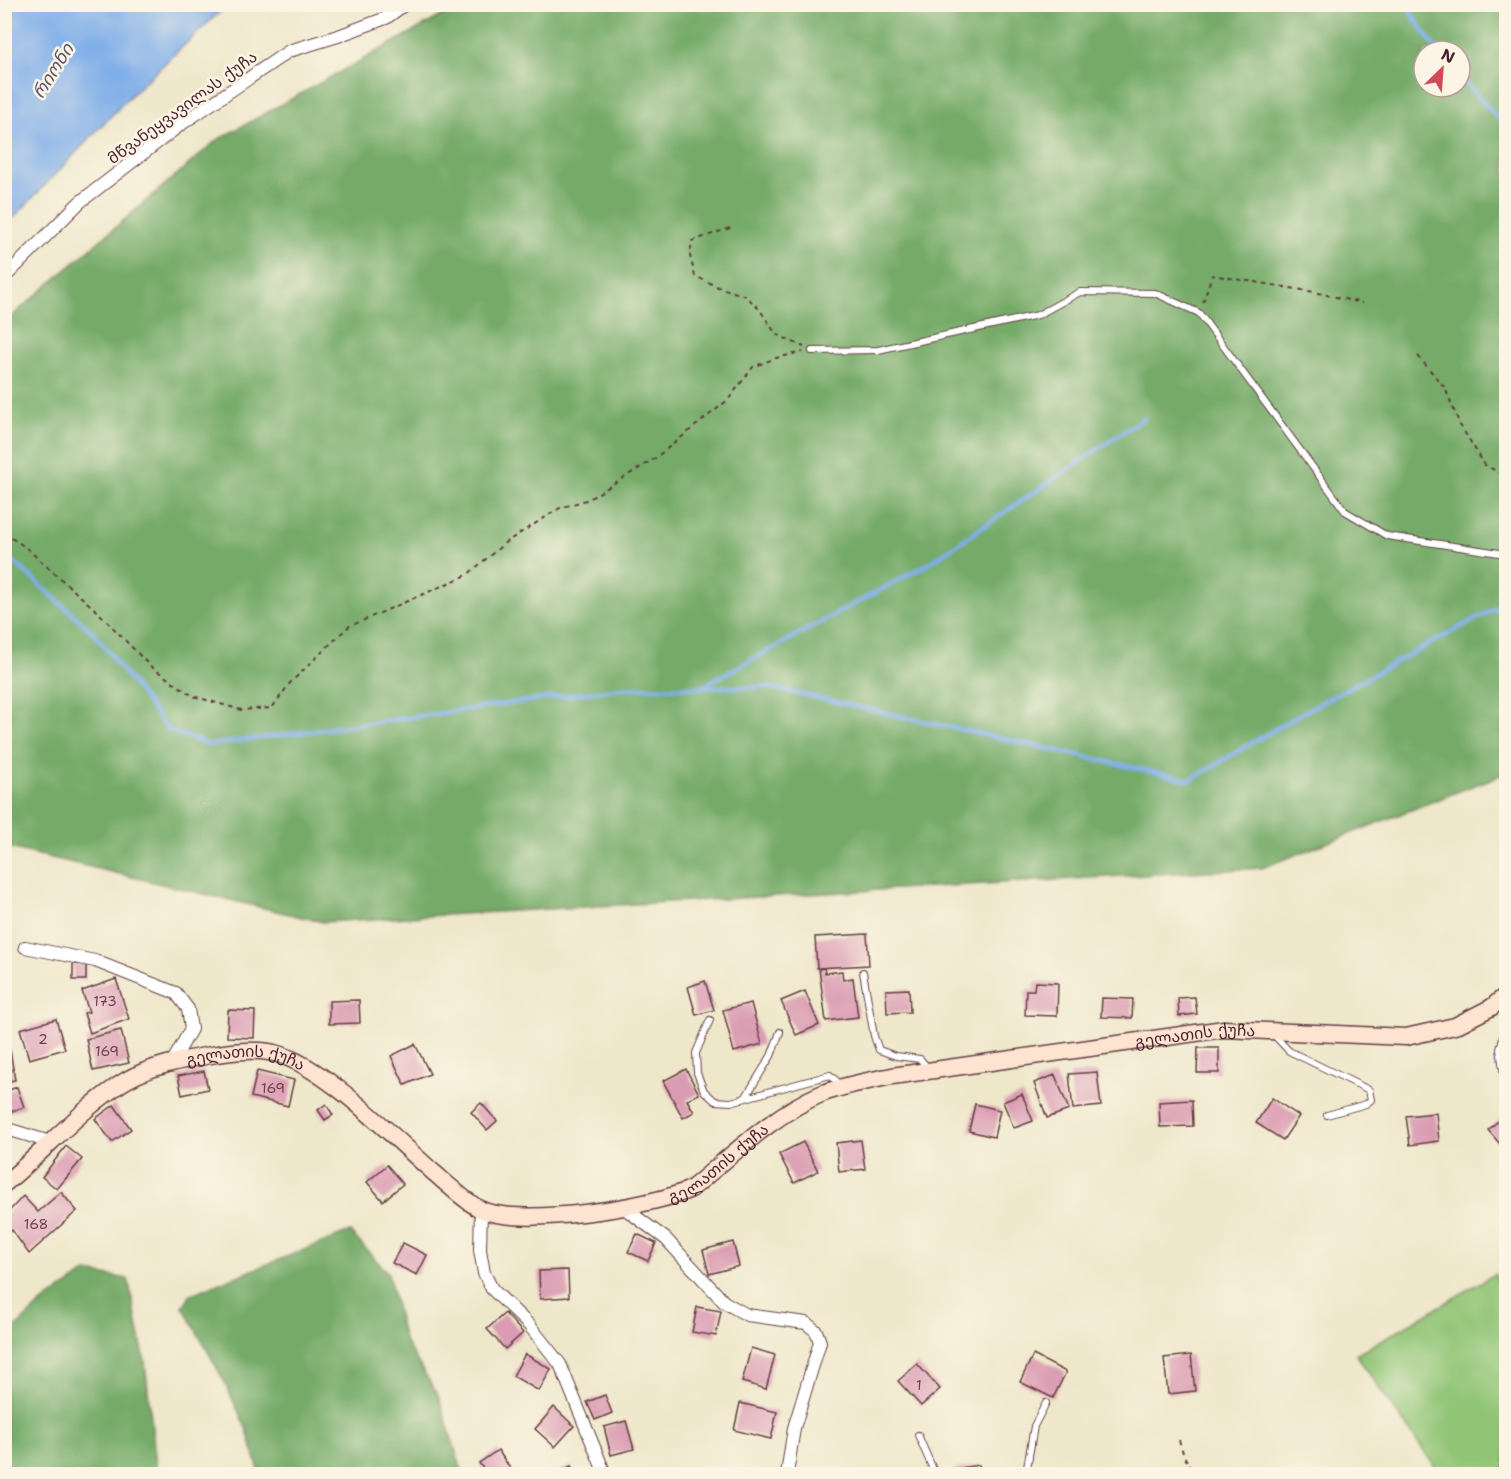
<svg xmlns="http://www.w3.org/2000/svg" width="1511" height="1479" font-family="'Shantell Sans','Noto Sans Georgian',sans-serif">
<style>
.green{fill:#91c576;stroke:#6e7250;stroke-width:1.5}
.forest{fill:#74aa67;stroke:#5f6449;stroke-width:1.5;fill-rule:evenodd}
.water{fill:#7faee9;stroke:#64668a;stroke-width:1.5}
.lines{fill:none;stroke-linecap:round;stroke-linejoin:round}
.stream{stroke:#7faee9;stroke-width:4.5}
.building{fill:#da9cb2}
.lane-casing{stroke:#633d43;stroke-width:8}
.street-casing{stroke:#633d43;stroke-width:14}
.secondary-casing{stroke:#633d43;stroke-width:19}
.path{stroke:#633d43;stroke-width:2;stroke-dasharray:4.5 4.5;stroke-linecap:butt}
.lane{stroke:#fff;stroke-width:6}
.street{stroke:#fff;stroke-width:12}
.secondary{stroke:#fde4d1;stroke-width:16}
.labels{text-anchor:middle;stroke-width:5;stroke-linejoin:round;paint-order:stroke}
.number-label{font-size:14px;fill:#6e3e4d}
.street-label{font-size:16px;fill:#4a1f2b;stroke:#fcf5e5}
.water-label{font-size:18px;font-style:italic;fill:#5d516e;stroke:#fcf5e5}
</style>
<rect width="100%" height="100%" fill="#fcf5e5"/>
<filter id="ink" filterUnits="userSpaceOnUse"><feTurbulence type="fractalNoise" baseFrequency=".0167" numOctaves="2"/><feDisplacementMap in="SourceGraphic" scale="12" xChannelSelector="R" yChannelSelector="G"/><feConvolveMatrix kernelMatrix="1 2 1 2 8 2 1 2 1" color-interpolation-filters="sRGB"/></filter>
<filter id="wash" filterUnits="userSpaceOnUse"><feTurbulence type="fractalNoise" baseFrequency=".008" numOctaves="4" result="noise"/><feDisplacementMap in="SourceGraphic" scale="24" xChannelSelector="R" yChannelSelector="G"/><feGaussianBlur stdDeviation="1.35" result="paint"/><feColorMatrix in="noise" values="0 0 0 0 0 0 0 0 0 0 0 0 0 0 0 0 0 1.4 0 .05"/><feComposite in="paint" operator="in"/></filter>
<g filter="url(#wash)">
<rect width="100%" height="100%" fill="#eee7ca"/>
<!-- green -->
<path class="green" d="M1495 1274 1506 1311V1471L1498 1474H1440L1356 1355Z"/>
<!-- forest -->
<g class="forest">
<path d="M461 5H1506V773L1262 868 323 922 5 847V322L217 140ZM1424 51H1460V87H1424Z"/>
<path d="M350 1232 388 1273 404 1340 438 1395 463 1474H260L247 1430 222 1377 183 1307 191 1294Z"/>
<path d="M87 1272 128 1279 145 1362 157 1474H5V1337L43 1302Z"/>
</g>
<!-- water -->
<path class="water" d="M5 4H232V5L222 10 132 94 5 227Z"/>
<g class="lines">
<!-- stream -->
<g class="stream">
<path d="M1405 4 1437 51"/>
<path d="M1460 76 1506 127"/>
<path d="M4 553 94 633 168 730 210 745 622 688 768 687 1190 780 1302 713 1496 608"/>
<path d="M703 686 928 564 1144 418"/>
</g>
</g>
<g id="blocks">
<!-- building -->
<g class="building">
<path d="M867 934 869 965 817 968 815 937Z"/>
<rect x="73" y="964" width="13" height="16"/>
<path d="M824 968 825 973 842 971 843 980 853 978 858 1017 826 1021 819 969Z"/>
<path d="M116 979 129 1019 90 1033 84 1013 89 1012 82 991Z"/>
<path d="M705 981 714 1010 696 1015 688 987Z"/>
<path d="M1035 982 1058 983 1057 1016 1025 1015 1026 990H1034Z"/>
<path d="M909 989 910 1012 887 1013 886 990Z"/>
<path d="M805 991 819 1025 796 1035 781 1001Z"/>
<path d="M1195 997 1197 1014 1179 1016 1178 998Z"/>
<path d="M1102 998 1133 999 1132 1018 1101 1017Z"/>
<path d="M359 1000 360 1023 329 1024V1001Z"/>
<path d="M751 1003 762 1044 734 1052 723 1010Z"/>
<path d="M228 1010 255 1011 254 1038 227 1037Z"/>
<path d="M56 1019 65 1049 29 1059 20 1029Z"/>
<path d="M121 1030 129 1063 93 1071 86 1039Z"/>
<path d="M415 1044 430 1074 405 1085 391 1056Z"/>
<path d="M1198 1048H1219V1073H1197Z"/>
<path d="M10 1050 15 1080 4 1082V1051Z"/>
<path d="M686 1069 699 1094 687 1100 694 1112 683 1118 663 1081Z"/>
<path d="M204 1071 208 1089 182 1095 178 1076Z"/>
<path d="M257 1071 294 1080 288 1106 251 1097Z"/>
<path d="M1097 1072 1101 1106 1073 1109 1069 1074Z"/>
<path d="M1055 1075 1069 1110 1047 1118 1034 1083Z"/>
<path d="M17 1087 24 1107 4 1114V1092Z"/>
<path d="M1022 1094 1033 1121 1014 1128 1003 1102Z"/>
<path d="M1272 1098 1299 1116 1283 1140 1256 1123Z"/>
<path d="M1192 1100 1193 1126 1160 1127 1159 1102Z"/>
<path d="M481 1103 497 1121 487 1130 471 1112Z"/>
<path d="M326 1104 333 1115 325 1120 318 1110Z"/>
<path d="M975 1104 1000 1110 994 1137 969 1131Z"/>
<path d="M114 1105 131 1129 112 1142 95 1119Z"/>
<path d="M1436 1113 1439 1141 1410 1145 1406 1116Z"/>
<path d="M1506 1114V1151L1488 1130Z"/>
<path d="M861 1140 865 1169 839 1172 836 1143Z"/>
<path d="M803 1142 818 1171 794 1183 779 1154Z"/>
<path d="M66 1146 82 1159 57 1189 42 1177Z"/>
<path d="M387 1165 403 1184 383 1201 367 1182Z"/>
<path d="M61 1192 77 1211 29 1254 12 1230 4 1236V1217L23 1196 38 1212Z"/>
<path d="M637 1234 656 1243 648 1261 628 1252Z"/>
<path d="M733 1242 739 1266 709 1274 703 1250Z"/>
<path d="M403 1243 427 1255 417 1275 392 1263Z"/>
<path d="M568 1270 569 1297 540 1299 539 1271Z"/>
<path d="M697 1307 721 1311 716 1336 692 1332Z"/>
<path d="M505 1313 523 1333 505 1349 487 1329Z"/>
<path d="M751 1348 775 1355 766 1389 742 1382Z"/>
<path d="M525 1354 551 1369 539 1391 513 1376Z"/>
<path d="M1033 1355 1066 1372 1053 1398 1020 1382Z"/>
<path d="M1191 1355 1195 1391 1168 1394 1164 1358Z"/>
<path d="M917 1364 940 1389 921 1406 898 1381Z"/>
<path d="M605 1395 612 1413 595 1420 587 1402Z"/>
<path d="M740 1403 777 1412 771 1439 734 1430Z"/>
<path d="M554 1407 574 1426 555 1447 535 1429Z"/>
<path d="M626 1421 634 1449 611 1455 604 1427Z"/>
<path d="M498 1450 514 1474H487L479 1463Z"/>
<path d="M979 1465 981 1474H954L953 1469Z"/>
<path d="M571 1466 576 1474H554Z"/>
</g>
</g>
</g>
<g filter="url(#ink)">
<use href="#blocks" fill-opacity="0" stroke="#633d43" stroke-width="1.5"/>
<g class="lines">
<!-- lane casing -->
<g class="lane-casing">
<g id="lane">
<path d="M812 351 878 350 1038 315 1080 292 1155 293 1199 313 1345 511 1387 536 1506 554"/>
<path d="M863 972 874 1036 879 1050 896 1056 920 1059 928 1068"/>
<path d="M710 1020 696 1053 697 1073 704 1091 715 1101 731 1102 830 1075 842 1086"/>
<path d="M1506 1026 1500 1049 1506 1088"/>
<path d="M1273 1034 1289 1051 1369 1090 1371 1100 1366 1104 1327 1115"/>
<path d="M745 1098 771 1056 780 1032"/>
<path d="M918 1435 935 1474"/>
<path d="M1026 1474 1034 1426 1046 1403"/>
</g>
</g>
<!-- street casing -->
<g class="street-casing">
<g id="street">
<path d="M4 278 80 202 180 125 289 51 338 36 386 18 405 4"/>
<path d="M25 947 95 961 176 993 188 1009 191 1029 172 1063"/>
<path d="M4 1128 50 1142"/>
<path d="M624 1208 666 1239 724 1302 747 1315 806 1323 816 1331 820 1342 794 1428 787 1474"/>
<path d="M481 1210 480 1250 484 1273 492 1289 529 1325 560 1364 605 1474"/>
</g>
</g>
<!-- secondary casing -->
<g class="secondary-casing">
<g id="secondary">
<path id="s1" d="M4 1184C45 1151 80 1109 125 1081 150 1066 182 1060 211 1055 230 1052 250 1049 269 1052 318 1059 394 1138 432 1171 445 1182 468 1204 482 1210 523 1227 651 1207 691 1189 729 1158 775 1113 821 1094 844 1085 868 1081 892 1076L1224 1029 1406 1037 1455 1026 1492 1007 1506 995"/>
</g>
</g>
<!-- path -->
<g class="path">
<path d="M730 228 692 241 690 256 695 276 718 287 746 296 760 310 776 334 804 347"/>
<path d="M1203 302 1212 275 1309 291 1362 303"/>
<path d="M1418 356 1445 388 1460 425 1485 465 1506 476"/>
<path d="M4 533 24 546 99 613 150 666 193 696 241 710 272 708 290 683 348 627 467 575 506 542 560 508 589 499 654 459 728 400 753 367 776 358 803 352"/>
<path d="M1179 1440 1184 1456 1194 1474"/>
</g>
<!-- lane -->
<use href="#lane" class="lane"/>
<!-- street -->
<use href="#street" class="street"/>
<!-- secondary -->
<use href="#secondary" class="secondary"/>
</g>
</g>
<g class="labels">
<!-- number labels -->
<g class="number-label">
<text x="105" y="1006">173</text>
<text x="43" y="1044">2</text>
<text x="107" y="1056">169</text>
<text x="273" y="1093">169</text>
<text x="36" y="1229">168</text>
<text x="919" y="1390">1</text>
</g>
<!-- street labels -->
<g class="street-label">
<text transform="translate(182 107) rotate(-36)" y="6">მწვანეყვავილას ქუჩა</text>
<text dy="6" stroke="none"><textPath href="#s1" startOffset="1329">გელათის ქუჩა</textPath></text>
<text dy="6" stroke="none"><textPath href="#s1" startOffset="285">გელათის ქუჩა</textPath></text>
<text dy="6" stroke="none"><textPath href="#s1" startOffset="825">გელათის ქუჩა</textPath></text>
</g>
<!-- water labels -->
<g class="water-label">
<text transform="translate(53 71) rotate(-58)" y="6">რიონი</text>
</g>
</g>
<!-- margin -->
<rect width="1511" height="1479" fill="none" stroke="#fcf5e5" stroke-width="24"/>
<!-- north arrow -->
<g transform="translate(1442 69) rotate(25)"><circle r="28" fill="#fcf5e5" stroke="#b59f9b" stroke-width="1.5"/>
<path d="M0-4.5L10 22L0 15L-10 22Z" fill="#d1495b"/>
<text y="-9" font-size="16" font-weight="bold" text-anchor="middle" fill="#4a1f2b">N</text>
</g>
</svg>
